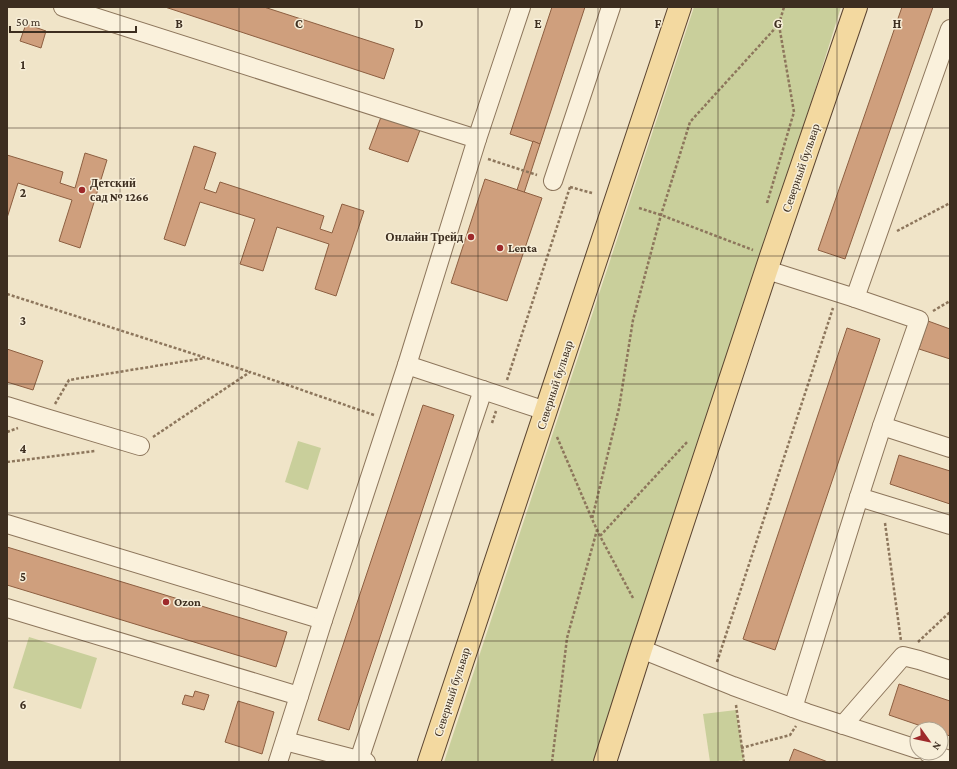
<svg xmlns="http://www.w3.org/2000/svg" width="957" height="769" font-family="'Crimson Pro',serif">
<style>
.green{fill:#c9cf9b}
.building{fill:#cf9f7d;stroke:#8d5f41}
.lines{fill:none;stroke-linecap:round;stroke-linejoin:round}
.minor-casing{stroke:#8d765c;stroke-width:20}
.major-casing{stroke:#5b4430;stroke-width:24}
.path{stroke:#8d765c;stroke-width:2.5;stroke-dasharray:3 2;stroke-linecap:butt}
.minor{stroke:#faf1dc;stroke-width:18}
.major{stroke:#f3d9a0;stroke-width:22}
.grid{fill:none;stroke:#3d2e20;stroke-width:1;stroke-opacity:0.55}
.poi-dot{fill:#9e2a2b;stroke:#f7eed8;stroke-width:1.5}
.labels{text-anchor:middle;stroke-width:3;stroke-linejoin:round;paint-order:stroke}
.street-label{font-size:12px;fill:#3d2e20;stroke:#f7eed8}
.poi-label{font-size:12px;font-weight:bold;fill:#3d2e20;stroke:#f7eed8;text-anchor:start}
.grid-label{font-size:13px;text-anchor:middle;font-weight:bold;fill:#3d2e20;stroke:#f7eed8;stroke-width:3;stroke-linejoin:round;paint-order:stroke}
</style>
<rect width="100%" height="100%" fill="#f0e4c8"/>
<!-- green -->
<g class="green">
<path d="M694 7H841L717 403 596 762H444Z"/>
<path d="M298 441 321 448 308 490 285 482Z"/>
<path d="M29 637 97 658 81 709 13 688Z"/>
<path d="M736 710 744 760 732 762H710L703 714Z"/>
</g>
<!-- building -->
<g class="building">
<path d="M165 7H264L394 49 384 79Z"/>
<path d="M552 7H585L540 144 510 134Z"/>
<path d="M902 7H933L845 259 818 250Z"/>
<path d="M26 24 46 31 41 48 20 41Z"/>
<path d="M381 117 420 130 408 162 369 149Z"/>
<path d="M533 141 540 144 524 193 517 190Z"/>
<path d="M194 146 216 153 204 189 216 193 220 182 324 216 320 229 332 233 342 204 364 211 336 296 315 289 329 244 277 227 263 271 240 264 255 219 200 202 185 246 164 239Z"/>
<path d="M85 153 107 160 80 248 59 241 72 200 18 183 7 218V155L63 172 60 183 75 188Z"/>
<path d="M485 179 542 198 507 301 451 283Z"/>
<path d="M928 321 950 329V359L919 349Z"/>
<path d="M847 328 880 339 775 650 743 639Z"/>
<path d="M7 349 43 361 33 390 7 382Z"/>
<path d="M423 405 454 415 349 730 318 720Z"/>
<path d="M899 455 950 471V504L890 484Z"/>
<path d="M7 547 287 632 276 667 7 585Z"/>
<path d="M899 684 950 701V736L941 733V729H930L889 715Z"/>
<path d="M195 691 209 695 204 710 182 704 185 695 193 697Z"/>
<path d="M238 701 274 712 262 754 225 742Z"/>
<path d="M794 749 828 762H789Z"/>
</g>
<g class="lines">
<!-- minor casing -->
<g class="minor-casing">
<g id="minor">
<path d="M63 7 477 139"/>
<path d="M553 181 611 7"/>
<path d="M767 270 855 298 950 29"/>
<path d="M407 365 546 411"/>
<path d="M7 406 46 418 140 446"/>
<path d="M882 426 950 448"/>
<path d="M859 497 950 525"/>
<path d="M7 524 323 620"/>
<path d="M7 608 299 696 323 620 407 365 477 139 521 7"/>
<path d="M641 649 733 686 807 713 917 749"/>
<path d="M793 708 859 497 882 426 919 320 855 298"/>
<path d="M843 725 903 656 919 660 950 670"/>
<path d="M285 741 366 762"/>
<path d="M928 753 950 760"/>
<path d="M359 760 483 390"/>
<path d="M278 762 299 696"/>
</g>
</g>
<!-- major casing -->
<g class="major-casing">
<g id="major">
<path d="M429 762 680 7"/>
<path d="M605 762 641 649 771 256 856 7"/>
</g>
</g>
<!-- path -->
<g class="path">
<path d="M488 159 537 175"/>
<path d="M570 187 592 193"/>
<path d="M767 203 794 112 779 25"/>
<path d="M639 208 661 215 753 250"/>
<path d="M897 231 950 203"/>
<path d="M7 294 250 372"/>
<path d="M933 311 950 301"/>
<path d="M507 380 570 187"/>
<path d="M55 404 69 380 205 358"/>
<path d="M492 423 496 411"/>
<path d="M7 432 18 428"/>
<path d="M153 437 250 372 374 415"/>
<path d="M557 437 592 519"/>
<path d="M7 462 95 451"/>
<path d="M885 523 901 641"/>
<path d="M600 536 688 441"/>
<path d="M633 598 600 536 592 519 619 408 633 320 661 215 690 122 779 24 784 7"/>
<path d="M918 642 950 612"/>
<path d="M717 662 833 308"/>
<path d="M736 705 744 762"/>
<path d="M741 748 790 735 796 726"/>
<path d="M552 762 567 638 597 530"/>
</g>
<!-- minor -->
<use href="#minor" class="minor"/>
<!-- major -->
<use href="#major" class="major"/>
</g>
<!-- grid -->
<path class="grid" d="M120 7V762M239 7V762M359 7V762M478 7V762M598 7V762M718 7V762M837 7V762M7 128H950M7 256H950M7 384H950M7 513H950M7 641H950"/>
<!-- markers -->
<g class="poi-dot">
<circle cx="82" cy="190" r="4"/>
<circle cx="471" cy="237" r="4"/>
<circle cx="500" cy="248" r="4"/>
<circle cx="166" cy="602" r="4"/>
</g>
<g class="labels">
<!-- street labels -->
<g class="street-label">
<text transform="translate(801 168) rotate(-71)" y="4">Северный бульвар</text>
<text transform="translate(555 385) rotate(-72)" y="4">Северный бульвар</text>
<text transform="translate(452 692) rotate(-72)" y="4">Северный бульвар</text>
</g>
<!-- poi labels -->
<g class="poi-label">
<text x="90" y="187">Детский<tspan x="90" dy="14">сад № 1266</tspan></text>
<text x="463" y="241" text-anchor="end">Онлайн Трейд</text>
<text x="508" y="252">Lenta</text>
<text x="174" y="606">Ozon</text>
</g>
</g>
<g class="grid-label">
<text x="179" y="28">B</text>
<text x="299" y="28">C</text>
<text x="419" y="28">D</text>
<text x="538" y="28">E</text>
<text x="658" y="28">F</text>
<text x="778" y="28">G</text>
<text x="897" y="28">H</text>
<text x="23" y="69">1</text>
<text x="23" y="197">2</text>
<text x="23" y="325">3</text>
<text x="23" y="453">4</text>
<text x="23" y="581">5</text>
<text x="23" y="709">6</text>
</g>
<!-- border -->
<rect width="957" height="769" fill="none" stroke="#3d2e20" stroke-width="16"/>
<!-- north arrow -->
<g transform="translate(929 741) rotate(123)"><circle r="19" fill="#f7eed8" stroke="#ada18e"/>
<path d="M0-3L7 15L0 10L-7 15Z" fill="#9e2a2b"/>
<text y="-6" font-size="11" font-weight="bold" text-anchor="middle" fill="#3d2e20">N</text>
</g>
<!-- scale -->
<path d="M10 26v6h126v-6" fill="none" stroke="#3d2e20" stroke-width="2"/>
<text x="16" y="26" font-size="12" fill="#3d2e20" stroke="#f7eed8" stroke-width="3" paint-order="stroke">50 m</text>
</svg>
